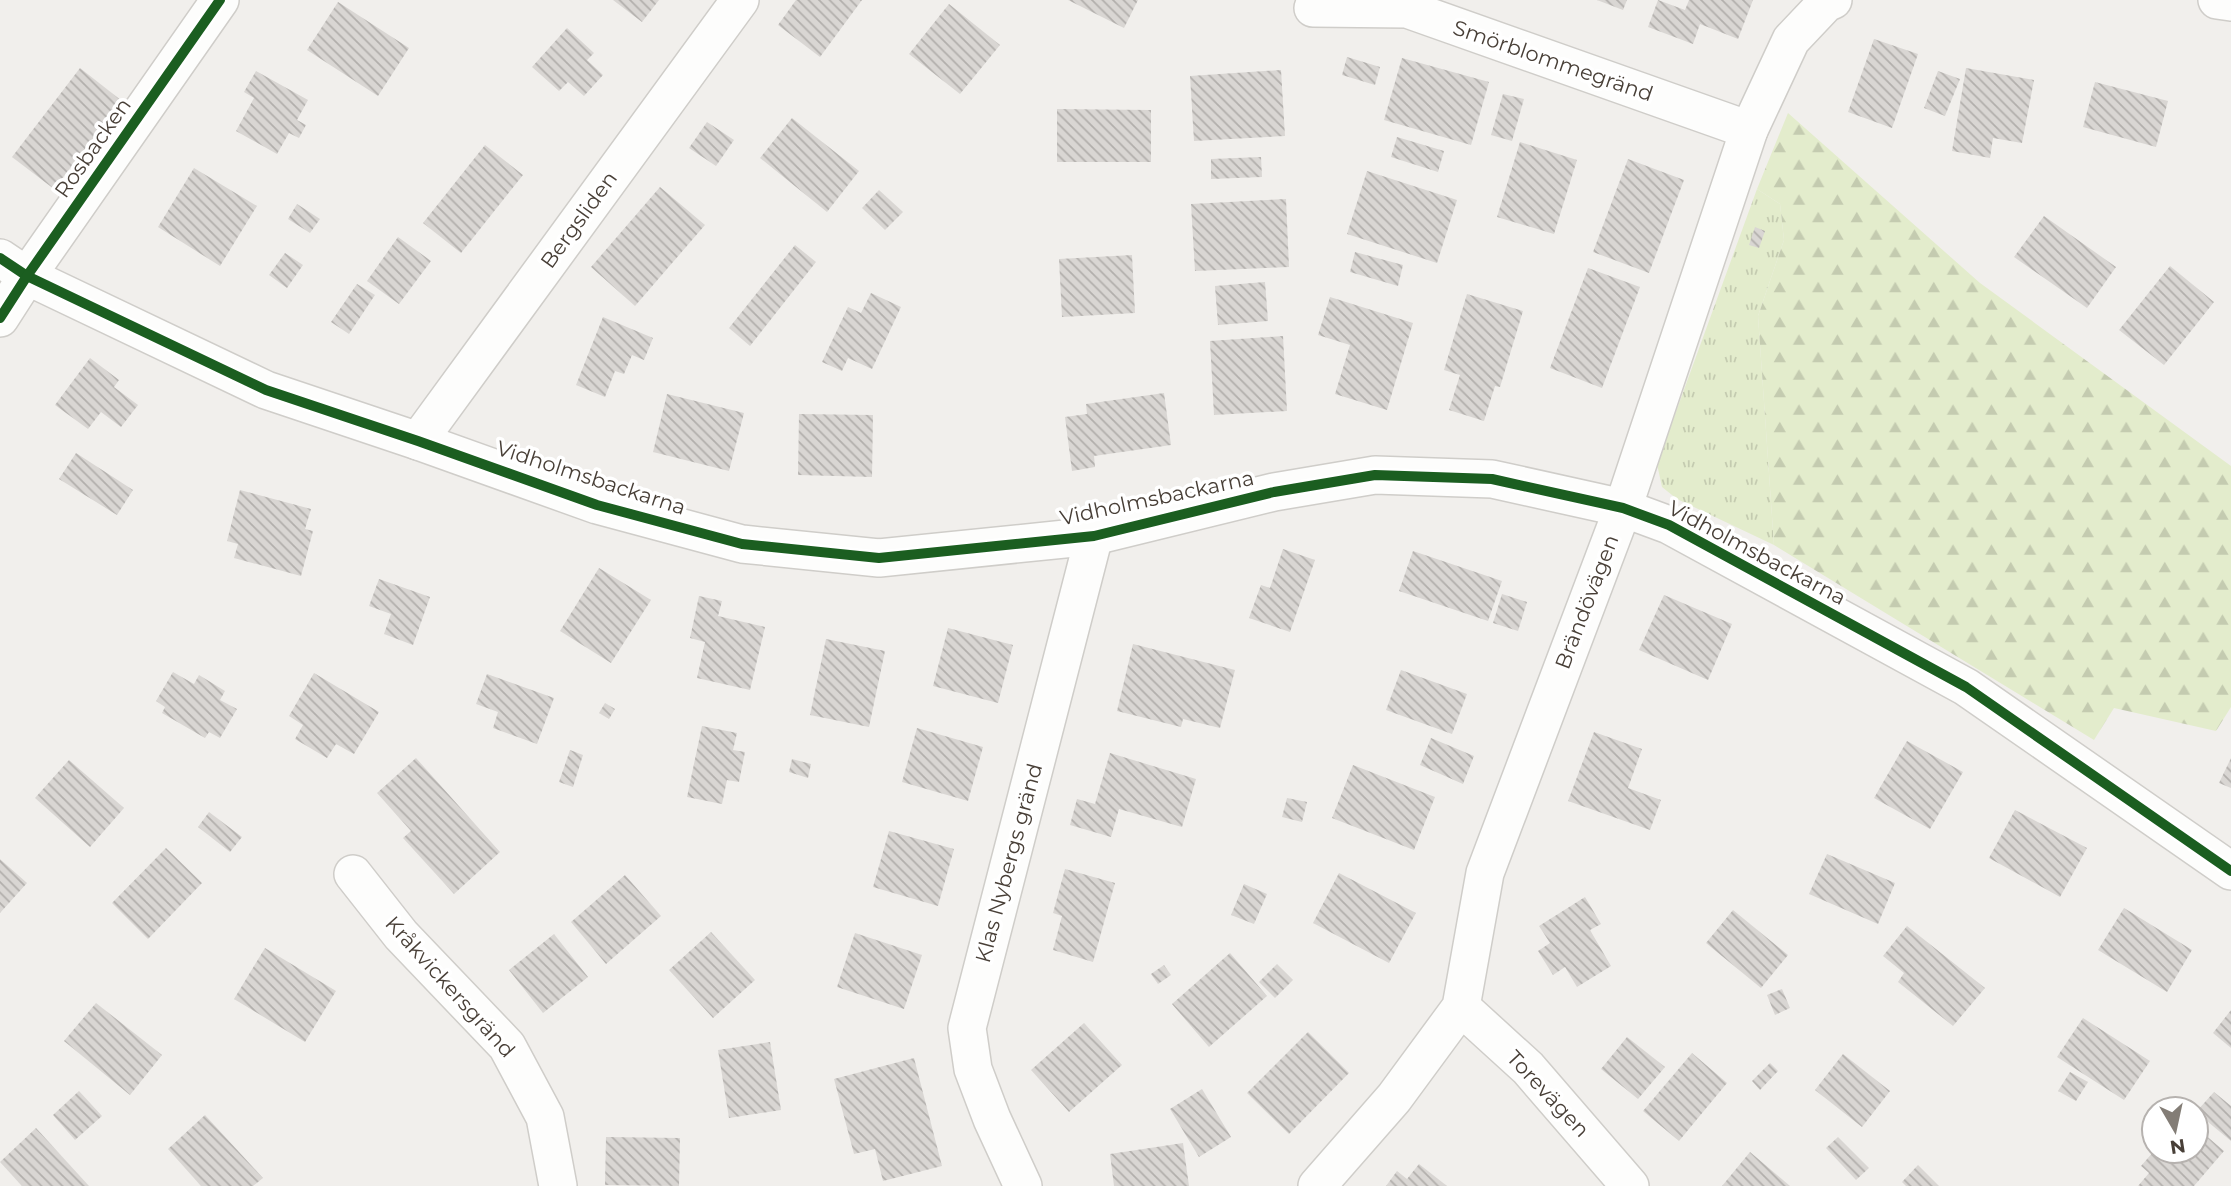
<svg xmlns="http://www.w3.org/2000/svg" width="2231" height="1186" font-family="Montserrat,sans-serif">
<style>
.grass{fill:url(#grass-tufts)}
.forest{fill:url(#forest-firs)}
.building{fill:url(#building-back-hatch)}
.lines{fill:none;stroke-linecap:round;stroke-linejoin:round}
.minor-casing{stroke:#cfcdc9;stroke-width:40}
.minor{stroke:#fdfdfc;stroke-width:37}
.cycleway-casing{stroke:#fff;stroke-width:15}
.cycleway{stroke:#1b5e20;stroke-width:10}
.labels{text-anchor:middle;stroke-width:7;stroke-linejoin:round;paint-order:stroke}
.street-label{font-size:21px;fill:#483f37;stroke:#fff}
</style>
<defs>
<pattern id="grass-tufts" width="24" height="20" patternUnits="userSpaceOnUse" patternTransform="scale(1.75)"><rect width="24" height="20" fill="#e3eccc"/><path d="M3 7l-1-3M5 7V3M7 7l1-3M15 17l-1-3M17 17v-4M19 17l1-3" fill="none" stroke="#c4cbb0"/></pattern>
<pattern id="forest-firs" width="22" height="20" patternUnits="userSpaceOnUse" patternTransform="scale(1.75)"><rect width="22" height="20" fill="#e3eccc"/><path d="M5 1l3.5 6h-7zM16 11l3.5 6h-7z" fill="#c4cbb0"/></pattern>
<pattern id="building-back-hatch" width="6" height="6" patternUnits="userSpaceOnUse" patternTransform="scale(1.75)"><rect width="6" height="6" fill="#d9d6d3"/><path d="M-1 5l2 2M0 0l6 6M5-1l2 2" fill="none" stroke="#b2afac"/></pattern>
</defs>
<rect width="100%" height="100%" fill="#f1efec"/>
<!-- grass -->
<path class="grass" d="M1757 189 1780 204 1784 240 1758 316 1774 545 1677 499 1662 487 1657 464Z"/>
<!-- forest -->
<path class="forest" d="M1788 113 1980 283 2231 466V707L2216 731 2114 708 2094 740 1774 545 1758 316 1784 240 1780 204 1757 189Z"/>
<!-- building -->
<g class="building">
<path d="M613 0H659L642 22Z"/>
<path d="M796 0H862L820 57 778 25Z"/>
<path d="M1068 0H1138L1124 28Z"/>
<path d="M1597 0H1627L1623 10Z"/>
<path d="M1658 0 1685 10 1689 0H1753L1738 39 1700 24 1693 44 1648 27Z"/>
<path d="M338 2 409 48 378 96 307 50Z"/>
<path d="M949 4 1000 45 960 94 909 54Z"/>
<path d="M567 28 594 53 587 60 603 75 584 96 568 82 559 91 532 67Z"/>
<path d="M1874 39 1918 54 1892 128 1848 112Z"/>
<path d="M1347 57 1380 67 1375 85 1342 75Z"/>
<path d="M1402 58 1489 82 1471 145 1384 120Z"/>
<path d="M80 68 122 101 54 189 12 157Z"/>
<path d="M1966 68 2034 80 2022 143 1993 138 1990 158 1952 151Z"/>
<path d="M1281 70 1285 136 1194 141 1190 76Z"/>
<path d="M256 71 308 100 297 120 306 125 299 138 289 133 277 154 236 131 254 98 244 92Z"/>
<path d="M1938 71 1960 79 1945 116 1924 108Z"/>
<path d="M2095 82 2168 101 2156 147 2083 127Z"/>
<path d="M1503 94 1524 99 1512 141 1491 135Z"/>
<path d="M1057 109 1151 110V162H1057Z"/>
<path d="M792 118 859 171 827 212 760 158Z"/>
<path d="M707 122 734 140 716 166 689 148Z"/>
<path d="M1397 137 1444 151 1438 172 1391 157Z"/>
<path d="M1520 142 1577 160 1554 234 1497 217Z"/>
<path d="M485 145 523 175 461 253 423 223Z"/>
<path d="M1261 157 1262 177 1211 179V159Z"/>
<path d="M1628 159 1684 180 1649 273 1593 252Z"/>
<path d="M194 168 257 206 220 266 158 227Z"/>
<path d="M1367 171 1457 200 1437 263 1347 234Z"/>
<path d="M660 187 705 225 635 306 591 267Z"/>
<path d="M879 190 903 212 885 230 862 208Z"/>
<path d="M1286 199 1289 267 1195 271 1191 204Z"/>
<path d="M297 204 320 219 310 233 288 219Z"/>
<path d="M2044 216 2116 267 2087 308 2014 257Z"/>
<path d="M1755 227 1765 231 1759 248 1749 245Z"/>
<path d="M398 237 431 261 399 304 367 281Z"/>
<path d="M795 245 816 262 750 346 729 328Z"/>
<path d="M1355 252 1403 265 1398 286 1350 272Z"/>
<path d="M285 253 303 265 287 288 269 275Z"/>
<path d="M1132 255 1135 313 1062 317 1059 259Z"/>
<path d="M2170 266 2214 302 2164 365 2119 330Z"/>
<path d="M1588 268 1640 287 1602 388 1550 368Z"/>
<path d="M1265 282 1268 321 1218 325 1215 286Z"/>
<path d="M357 284 375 295 349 334 331 322Z"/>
<path d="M871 293 901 307 872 369 848 358 842 371 822 362 848 307 861 313Z"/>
<path d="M1467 294 1523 311 1500 387 1495 386 1484 421 1449 410 1460 375 1444 370Z"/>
<path d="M1330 297 1413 323 1387 410 1335 394 1350 345 1318 335Z"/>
<path d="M603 317 653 338 644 360 632 355 624 374 615 371 605 397 576 385Z"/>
<path d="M1283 336 1287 411 1214 415 1210 341Z"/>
<path d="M90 358 119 380 114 387 138 405 121 427 101 412 88 429 55 405Z"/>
<path d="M1164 393 1171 445 1094 456 1095 467 1072 471 1065 417 1087 414 1086 404Z"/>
<path d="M667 394 744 413 729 471 653 452Z"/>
<path d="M799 414 873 415 872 477 798 475Z"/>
<path d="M76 453 133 490 117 515 59 479Z"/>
<path d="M240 490 311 509 305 529 313 531 301 576 234 558 238 544 227 541Z"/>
<path d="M1283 549 1315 560 1290 632 1249 618 1261 585 1270 588Z"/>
<path d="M1413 551 1502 581 1488 621 1399 591Z"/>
<path d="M599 568 651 600 611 663 560 631Z"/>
<path d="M379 579 430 597 413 645 384 634 391 614 369 606Z"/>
<path d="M1502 594 1527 602 1518 631 1493 623Z"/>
<path d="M1664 595 1732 624 1708 680 1639 650Z"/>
<path d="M699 596 722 601 718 616 765 627 750 690 697 678 705 642 690 638Z"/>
<path d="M948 628 1013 645 998 703 933 686Z"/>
<path d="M826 639 885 651 869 727 810 715Z"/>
<path d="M1133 644 1235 670 1220 728 1183 719 1181 727 1117 711Z"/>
<path d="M1401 670 1467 694 1452 734 1386 710Z"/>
<path d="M173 672 194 684 199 675 225 691 220 700 237 709 220 738 209 732 205 738 162 713 165 707 156 701Z"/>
<path d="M314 673 379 712 354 754 336 744 327 758 295 739 303 725 289 716Z"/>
<path d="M487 674 554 698 537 744 493 728 498 712 476 704Z"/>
<path d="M605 703 615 709 609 719 599 713Z"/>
<path d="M702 726 737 733 733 750 745 752 739 782 727 780 722 804 687 797Z"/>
<path d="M917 728 983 747 968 801 902 782Z"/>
<path d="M1594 732 1642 749 1628 788 1661 800 1650 830 1568 801Z"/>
<path d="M1431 738 1474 756 1463 784 1420 765Z"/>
<path d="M1907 741 1963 772 1930 829 1874 798Z"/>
<path d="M570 750 583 755 573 787 559 782Z"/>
<path d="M1110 753 1196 779 1182 827 1119 809 1111 837 1070 825 1077 799 1095 804Z"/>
<path d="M416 758 500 852 454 894 403 838 411 831 377 793Z"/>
<path d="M2231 758V788L2219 783Z"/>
<path d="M792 759 811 764 808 778 789 772Z"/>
<path d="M69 760 124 808 90 847 35 798Z"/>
<path d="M1353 765 1435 797 1414 850 1332 818Z"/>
<path d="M1287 798 1307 802 1302 822 1282 817Z"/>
<path d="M2015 810 2087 848 2060 897 1989 858Z"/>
<path d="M209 812 242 837 230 852 198 827Z"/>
<path d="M889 831 954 849 938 906 873 887Z"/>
<path d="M166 848 202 883 148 939 112 903Z"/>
<path d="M1827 854 1895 883 1878 924 1809 894Z"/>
<path d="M0 859 27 883 0 913Z"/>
<path d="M1065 869 1115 883 1093 962 1053 950 1062 916 1053 913Z"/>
<path d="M1339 873 1416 913 1389 963 1313 923Z"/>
<path d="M625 875 661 916 606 964 571 922Z"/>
<path d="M1244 884 1267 894 1254 924 1231 915Z"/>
<path d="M1585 897 1601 924 1590 930 1611 966 1577 987 1565 967 1553 975 1538 951 1550 943 1539 926Z"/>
<path d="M2124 908 2192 950 2167 992 2098 950Z"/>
<path d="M1733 910 1788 955 1761 988 1706 943Z"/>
<path d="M1907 926 1985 988 1953 1026 1898 982 1904 973 1883 956Z"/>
<path d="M711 932 755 980 713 1018 669 970Z"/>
<path d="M855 933 922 955 904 1009 837 987Z"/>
<path d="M554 934 588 977 543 1013 509 970Z"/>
<path d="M265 948 336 991 305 1042 234 999Z"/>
<path d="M1230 953 1267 996 1209 1047 1172 1004Z"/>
<path d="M1277 964 1293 980 1275 998 1259 982Z"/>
<path d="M1164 965 1171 975 1158 984 1151 974Z"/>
<path d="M1782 989 1790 1008 1775 1015 1767 995Z"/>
<path d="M96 1003 162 1055 130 1095 64 1041Z"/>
<path d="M2231 1010V1048L2213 1033Z"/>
<path d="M2083 1018 2150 1061 2124 1100 2057 1057Z"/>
<path d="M1084 1023 1122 1065 1069 1112 1031 1070Z"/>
<path d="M1308 1032 1349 1073 1289 1134 1247 1093Z"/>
<path d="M1627 1037 1665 1067 1638 1099 1601 1069Z"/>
<path d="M770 1042 781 1110 729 1118 718 1050Z"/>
<path d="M1692 1053 1727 1083 1679 1141 1643 1111Z"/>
<path d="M1843 1054 1890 1091 1862 1127 1815 1090Z"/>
<path d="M914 1058 942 1166 883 1181 875 1149 854 1154 834 1079Z"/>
<path d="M1770 1063 1778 1071 1760 1090 1752 1081Z"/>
<path d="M2070 1072 2088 1082 2076 1101 2058 1091Z"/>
<path d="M1202 1089 1231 1137 1199 1157 1170 1109Z"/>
<path d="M79 1091 102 1116 75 1140 53 1115Z"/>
<path d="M2214 1092 2231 1106V1141L2196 1112Z"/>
<path d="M205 1115 263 1178 253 1186H201L168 1149Z"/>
<path d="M2196 1127 2224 1151 2194 1186H2138L2149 1173 2141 1166 2154 1151H2196Z"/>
<path d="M36 1128 89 1186H22L0 1162Z"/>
<path d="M606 1137 680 1138 679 1186 605 1185Z"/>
<path d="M1838 1137 1869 1168 1856 1180 1826 1148Z"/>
<path d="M1183 1143 1189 1186H1114L1110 1154Z"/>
<path d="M1750 1152 1790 1186H1722Z"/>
<path d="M1419 1164 1447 1186H1386L1397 1171 1407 1179Z"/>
<path d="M1918 1165 1939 1186H1906L1902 1182Z"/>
</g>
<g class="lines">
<!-- minor casing -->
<g class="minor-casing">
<g id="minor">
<path d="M2217 0 2231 2"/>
<path d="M1313 8 1407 9 1749 130"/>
<path d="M0 258 27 276 266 390 418 441 597 505 742 544 879 558 1094 536 1274 492 1375 475 1492 479 1623 508 1669 525 1966 687 2231 871"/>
<path d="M0 318 27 276 220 0"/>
<path d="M418 441 740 0"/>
<path d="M353 874 401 935 507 1046 545 1117 558 1186"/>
<path d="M1461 1007 1528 1068 1630 1186"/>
<path d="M1023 1186 992 1119 973 1069 967 1028 1094 536"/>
<path d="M1317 1186 1394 1098 1461 1007 1485 873 1623 508 1749 130 1791 40 1826 3 1833 0"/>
</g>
</g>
<!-- minor -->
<use href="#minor" class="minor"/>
<!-- cycleway casing -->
<g class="cycleway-casing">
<g id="cycleway">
<path d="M0 258 27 276 266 390 418 441 597 505 742 544 879 558 1094 536 1274 492 1375 475 1492 479 1623 508 1669 525 1966 687 2231 871"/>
<path d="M0 318 27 276 220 0"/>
</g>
</g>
<!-- cycleway -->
<use href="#cycleway" class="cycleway"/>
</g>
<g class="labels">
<!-- street labels -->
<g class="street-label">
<text transform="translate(1553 61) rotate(19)" y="7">Smörblommegränd</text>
<text transform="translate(93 148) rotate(-55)" y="7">Rosbacken</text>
<text transform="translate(579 220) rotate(-54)" y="7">Bergsliden</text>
<text transform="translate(591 478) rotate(18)" y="7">Vidholmsbackarna</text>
<text transform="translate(1157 498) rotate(-12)" y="7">Vidholmsbackarna</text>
<text transform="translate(1757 553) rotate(28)" y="7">Vidholmsbackarna</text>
<text transform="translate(1587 602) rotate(-69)" y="7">Brändövägen</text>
<text transform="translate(1009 863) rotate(-75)" y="7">Klas Nybergs gränd</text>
<text transform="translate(450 987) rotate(48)" y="7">Kråkvickersgränd</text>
<text transform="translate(1548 1094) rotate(47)" y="7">Torevägen</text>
</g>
</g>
<!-- north arrow -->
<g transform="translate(2175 1130) rotate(171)"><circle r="33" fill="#ffffff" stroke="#b6b2af" stroke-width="2"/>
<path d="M0-5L12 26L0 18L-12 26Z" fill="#837d76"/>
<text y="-10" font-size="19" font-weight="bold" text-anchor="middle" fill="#483f37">N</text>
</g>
</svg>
